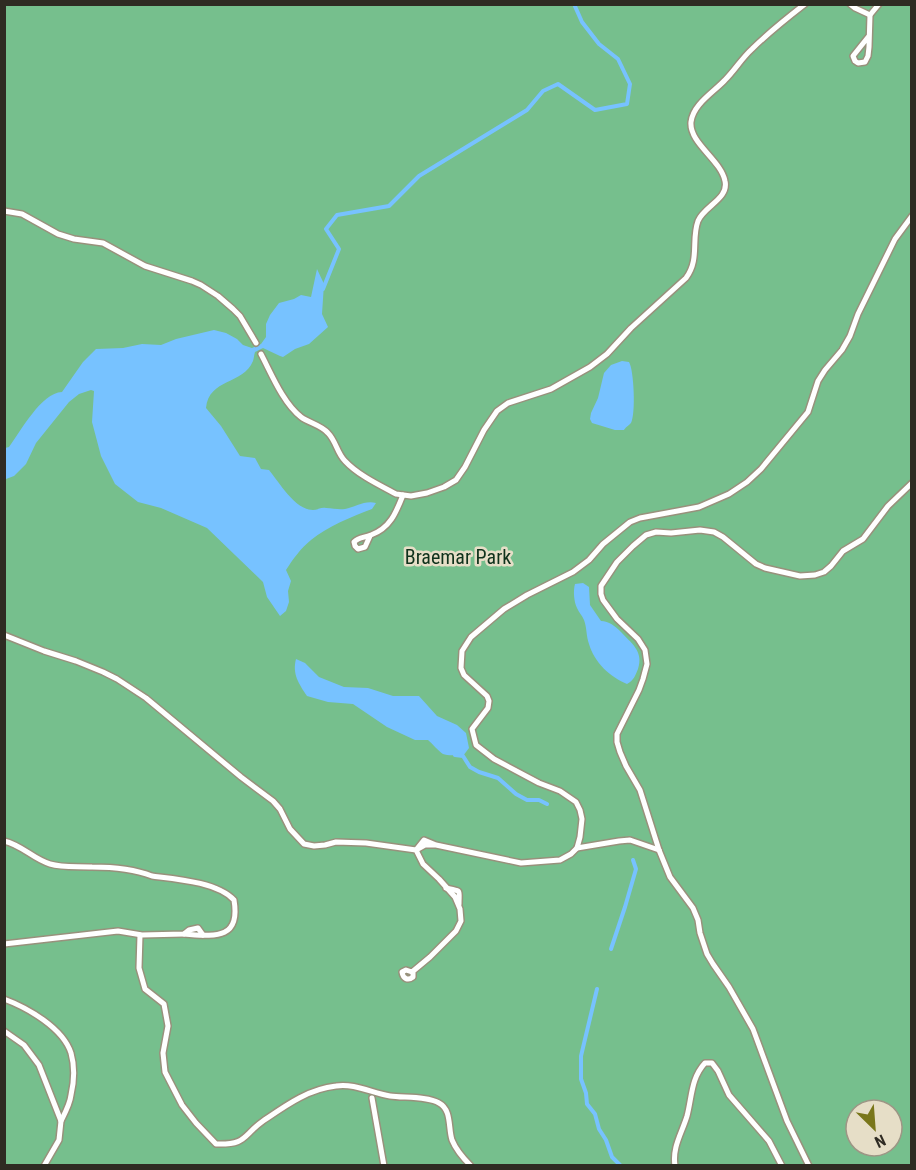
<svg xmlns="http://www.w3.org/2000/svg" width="916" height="1170" font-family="'Roboto Condensed',sans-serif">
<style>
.green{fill:#76bf8d;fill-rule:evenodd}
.water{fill:#77c2ff}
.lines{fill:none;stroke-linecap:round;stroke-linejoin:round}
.stream{stroke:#77c2ff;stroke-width:4}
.service-casing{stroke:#98917c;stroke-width:8}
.service{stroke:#fff;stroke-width:5}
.labels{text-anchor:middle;stroke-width:5;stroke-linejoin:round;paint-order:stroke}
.park-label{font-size:20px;fill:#0f321c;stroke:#e6dec7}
</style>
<rect width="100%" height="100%" fill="#e6dec7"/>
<!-- green -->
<path class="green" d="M5 5H911V1165H5ZM856 1110H892V1146H856Z"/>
<!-- water -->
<g class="water">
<path d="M317 269 324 284 322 314 328 327 309 344 295 349 283 357 280 356 263 348 255 352C254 355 254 358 253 361 243 385 209 378 206 408L221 426 240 456 255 458 261 469 269 470C279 482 295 510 313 510 318 510 321 507 326 508 333 508 338 510 345 509 355 507 365 500 376 503L372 509C351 517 328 526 311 540 301 548 293 559 286 570L291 581 288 591 289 602 286 611 280 616 267 597 263 582 207 528 161 508 138 502 115 484 101 456 92 422 94 391 91 390 79 394 69 402 36 443 26 464 14 476 6 479 5 482V448L9 447C21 431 41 393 62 392L83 362 96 349 123 348 142 344 161 345 176 339 214 330 226 333 237 339 243 345 252 348 261 344 266 337V324L270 315 279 303 294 299 301 295 311 297Z"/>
<path d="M622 361 629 362C634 370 636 414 631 423 630 424 624 429 624 430H615L592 423 590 419 591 413 598 398 604 373 611 365Z"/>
<path d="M583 583 589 587 590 605 601 621C609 621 615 626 621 632 631 643 644 651 638 669 635 676 634 680 627 684 610 677 594 662 589 644 586 636 587 628 584 620 582 615 579 613 577 608 574 602 573 591 575 584Z"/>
<path d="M296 659 305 663 319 677 344 687 368 688 393 696H419L437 716 457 725 466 733 469 748 463 756C458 755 447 756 443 754 438 751 433 744 428 740H415L387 727 353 704 328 702 307 696C299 684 292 674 296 659Z"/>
</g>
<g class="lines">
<!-- stream -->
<g class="stream">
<path d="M323 289 339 249 326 229 337 215 389 206 419 176 527 110 543 91 558 84 595 110 627 104 630 84 618 59 599 44 582 22 574 4"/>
<path d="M455 755 463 756 470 767 479 772 498 778 516 794 527 800H539L547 804"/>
<path d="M611 949 625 907 636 869 633 860"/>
<path d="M597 989 581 1056V1079L586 1093 587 1104 595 1114 599 1129 606 1140 612 1157 621 1166"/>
</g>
<!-- service casing -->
<g class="service-casing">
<g id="service">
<path d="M850 4 855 8 870 15"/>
<path d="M869 36 853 56 855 61 858 63 865 62 868 56 869 47 870 15 879 4"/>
<path d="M4 211 22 214 58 234 74 239 103 243 145 266 192 281 201 285 218 296 233 309 240 316 256 343"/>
<path d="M261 354C271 373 283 403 301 417 309 423 321 425 328 433 336 441 337 453 345 461 358 475 379 485 396 494L411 496 427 493 444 487 456 480 465 467 484 430 497 411 508 403 551 389 590 367 607 354 631 328 686 278C700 259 691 240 698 221 704 206 729 199 725 181 721 160 689 143 691 122 693 104 714 92 725 80 735 70 742 58 752 49 768 33 787 18 805 4"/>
<path d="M370 536 365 547 358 549 355 546 354 542C359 537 364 538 371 535 390 528 396 513 403 495"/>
<path d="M4 635 44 651 76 661 103 672 117 679 146 698 241 777 273 801 280 809 290 829 304 844 314 846 325 845 336 842 366 843 416 850 423 864 439 879 455 897 460 909 461 921 456 931 430 957 412 972 406 970 402 972C403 979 408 981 413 977V973L412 972"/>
<path d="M4 841C22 845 33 859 50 864 63 868 78 866 92 867 111 867 134 869 152 876 176 879 217 882 234 900 241 941 213 936 184 934"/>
<path d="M436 845H425L416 850 424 840 436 845 521 863 560 860 571 854 577 848 580 837 582 819 580 810 576 802 560 791 539 783 494 759 476 745 472 729 488 708 489 701 487 696 464 675 461 668 462 651 471 637 504 609 527 595 573 572 589 560 603 544 630 522 640 518 699 507 729 494 747 482 761 469 808 412 818 381 825 370 842 350 850 336 858 314 895 239 912 216"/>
<path d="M577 848 619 841 630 840 659 850"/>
<path d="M446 888C462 892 459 888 459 904"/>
<path d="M140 935 139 968 145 989 164 1004 168 1026 163 1053 165 1072 182 1105 196 1123 216 1144C247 1145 242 1136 263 1121 285 1106 308 1089 336 1086 354 1083 372 1093 390 1096 403 1098 427 1096 439 1103 452 1110 448 1128 452 1140 456 1150 463 1158 471 1166"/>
<path d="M4 944 118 931 142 935 184 934 189 930 198 928 203 935"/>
<path d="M4 999C28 1008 63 1028 71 1053 75 1067 74 1082 71 1095 70 1104 65 1113 61 1121"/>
<path d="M4 1031 24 1045 39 1065 61 1121 59 1140 44 1166"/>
<path d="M372 1098 384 1166"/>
<path d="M675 1166C672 1147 682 1133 687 1116 692 1097 691 1078 705 1063H712L718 1071 729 1095 769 1141 782 1166"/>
<path d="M809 1166 787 1121 753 1029 729 987 713 964 707 954 700 933 698 920 693 908 670 877 659 850 640 790 626 766 620 752 617 742V734L639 690 643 679 647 664 645 650 638 639 617 619 603 600 601 594V586L617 562 633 546 646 535 656 532 671 533 700 530 714 532 723 537 756 564 765 568 800 576 815 575 824 572 831 566 843 551 863 539 888 506 912 483"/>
</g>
</g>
<!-- service -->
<use href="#service" class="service"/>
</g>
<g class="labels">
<!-- park labels -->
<g class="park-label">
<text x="458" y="564">Braemar Park</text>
</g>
</g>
<!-- border -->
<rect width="916" height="1170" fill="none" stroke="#2f2b23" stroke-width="12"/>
<!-- north arrow -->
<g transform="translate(874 1128) rotate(155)"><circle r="28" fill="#e6dec7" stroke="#9d9685" stroke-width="1.5"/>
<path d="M0-4.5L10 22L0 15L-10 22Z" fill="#79761a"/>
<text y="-9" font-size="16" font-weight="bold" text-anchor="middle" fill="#2f2b23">N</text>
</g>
</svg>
